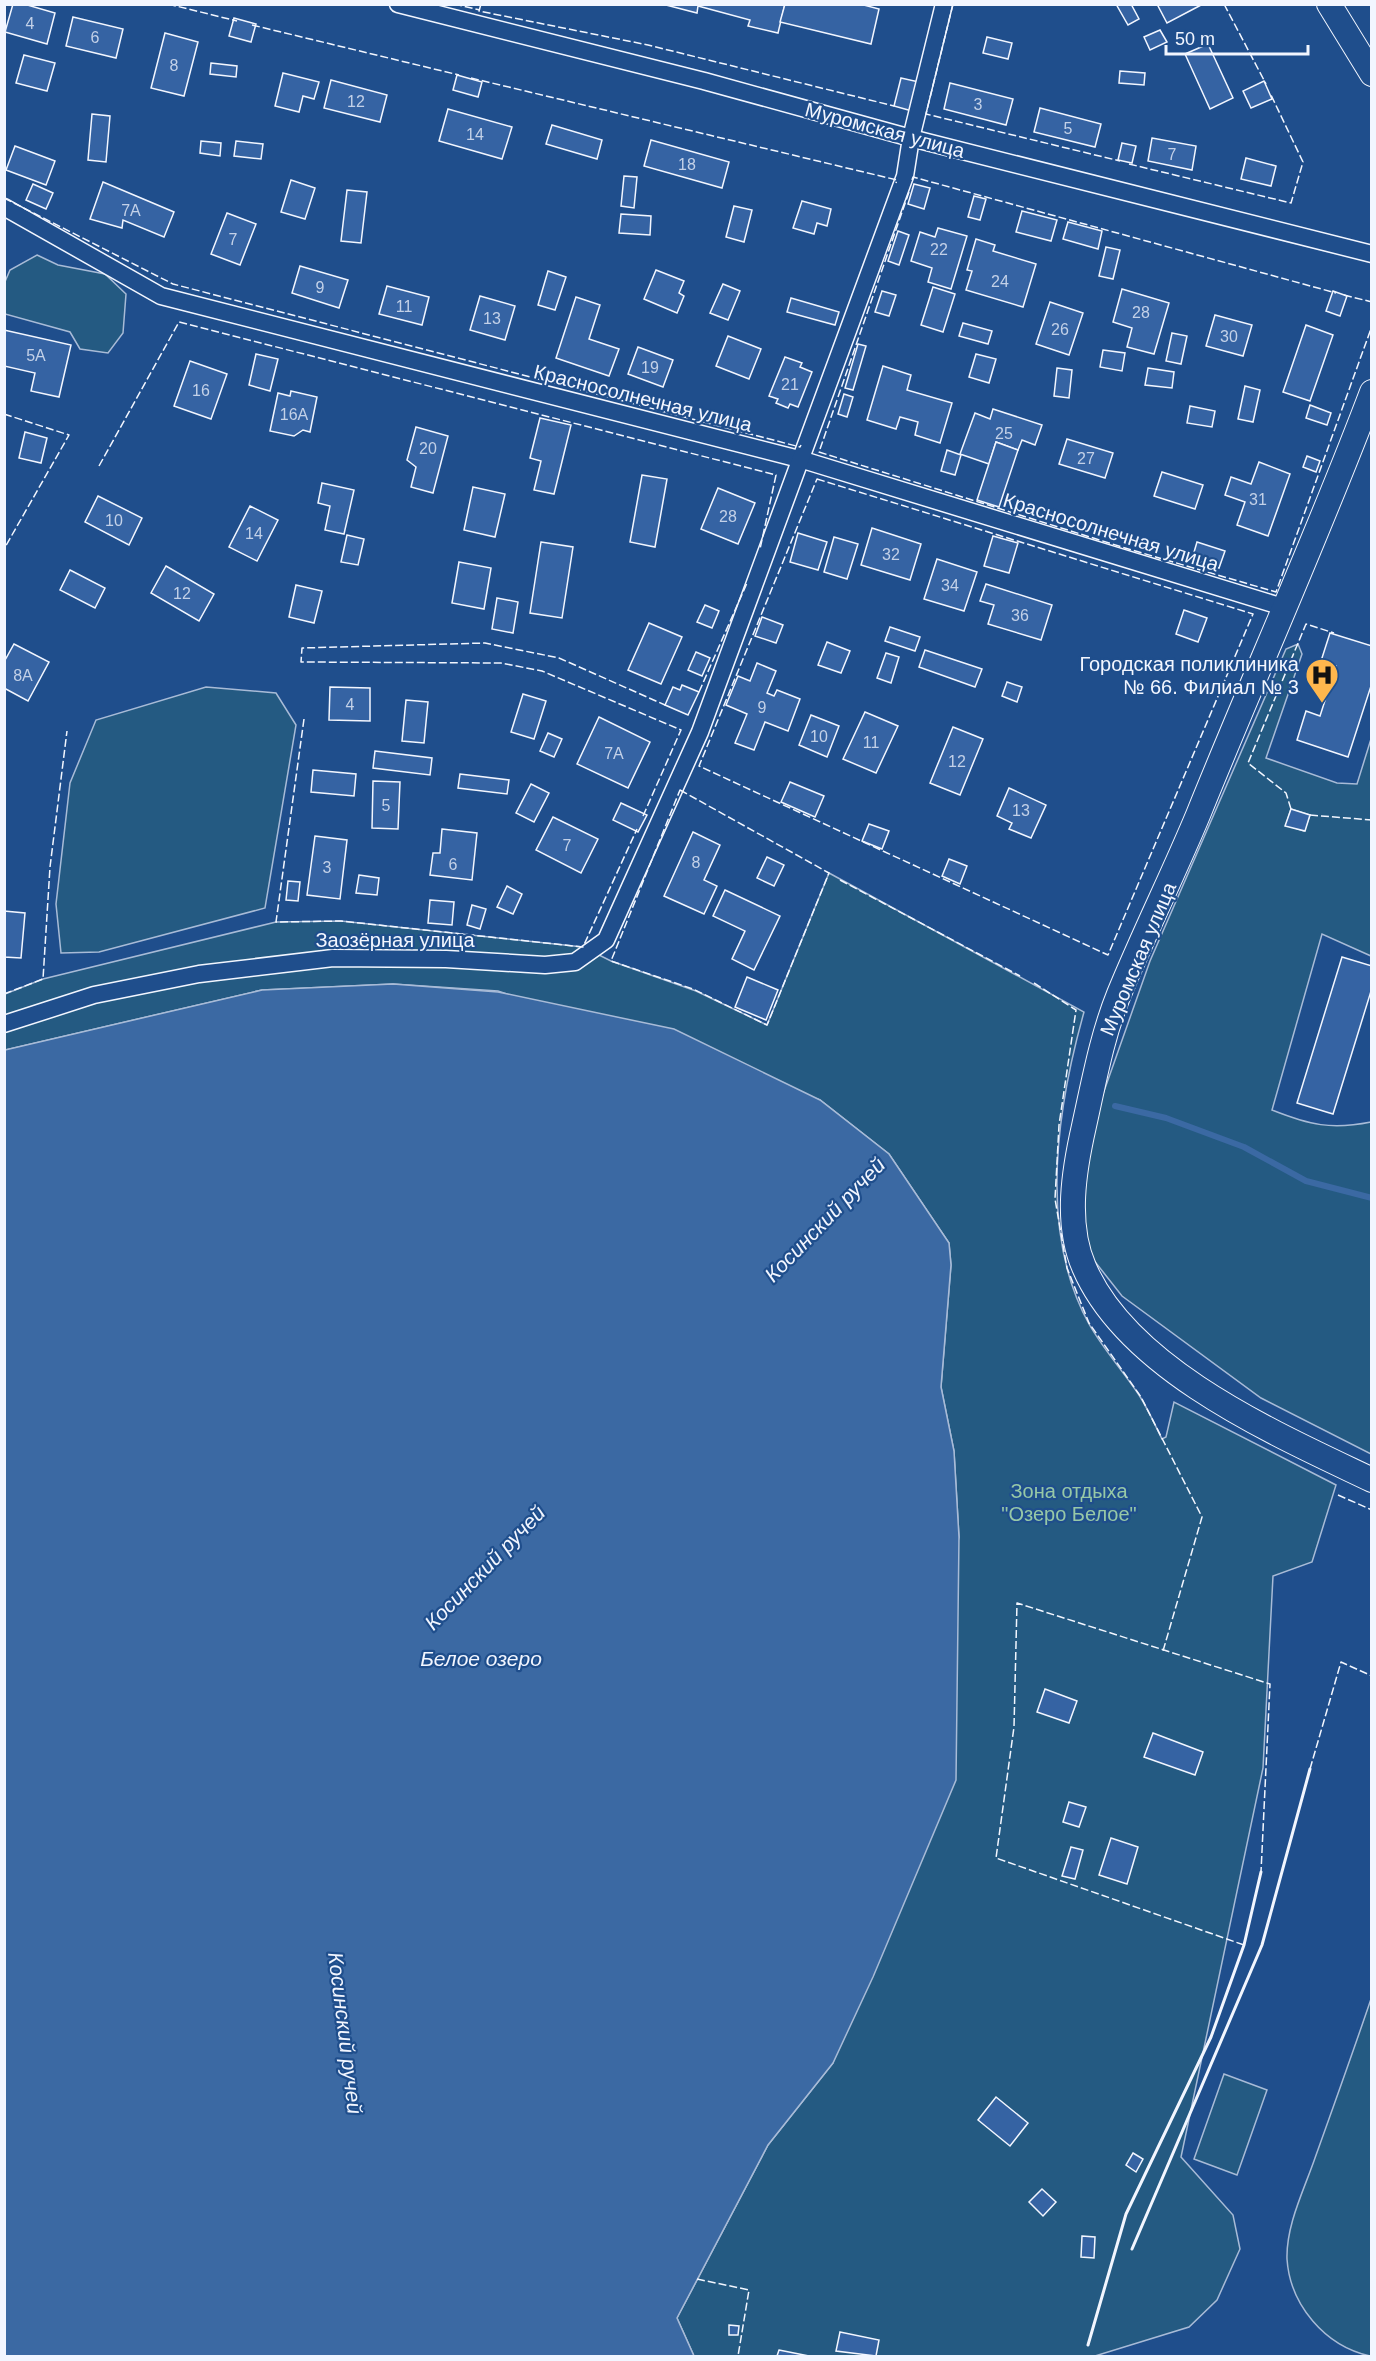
<svg xmlns="http://www.w3.org/2000/svg" width="1376" height="2361" font-family="Helvetica,sans-serif">
<style>
.green{fill:#245a82;stroke:#a8bbd7;stroke-width:1.5;fill-rule:evenodd}
.water{fill:#3b69a3;stroke:#a8bbd7;stroke-width:1.5}
.lines{fill:none;stroke-linecap:round;stroke-linejoin:round}
.stream{stroke:#3b69a3;stroke-width:6}
.building{fill:#3563a3;stroke:#f2f6ff;stroke-width:1.5}
.street-casing{stroke:#f2f6ff;stroke-width:19}
.secondary-casing{stroke:#f2f6ff;stroke-width:26}
.street{stroke:#1f4e8c;stroke-width:16}
.secondary{stroke:#1f4e8c;stroke-width:24}
.fence{stroke:#f2f6ff;stroke-width:1.5;stroke-dasharray:8 3;stroke-linecap:butt}
.wall{stroke:#f2f6ff;stroke-width:3}
.labels{text-anchor:middle;stroke-width:4.5;stroke-linejoin:round;paint-order:stroke}
.number-label{font-size:16px;fill:#c3d1e8}
.street-label{font-size:20px;fill:#f2f6ff;stroke:#1f4e8c}
.poi-label{font-size:20px;fill:#f2f6ff;stroke:#1f4e8c;text-anchor:end}
.park-label{font-size:20px;fill:#97c8a6;stroke:#1f4e8c}
.water-label{font-size:21px;font-style:italic;fill:#f2f6ff;stroke:#1f4e8c}
</style>
<rect width="100%" height="100%" fill="#1f4e8c"/>
<!-- green -->
<g class="green">
<path d="M37 255 58 265 105 274 126 294 123 333 108 353 80 349 70 332 5 314 4 284 10 270Z"/>
<path d="M1298 644 1302 654 1266 758 1337 783 1357 784 1371 739V956L1322 934 1272 1110C1310 1125 1331 1130 1371 1122V1454L1261 1398 1122 1296 1085 1249 1082 1189 1091 1128 1150 961 1286 649ZM1291 809 1310 815 1304 831 1286 825Z"/>
<path d="M206 687 276 693 296 725 265 908 99 952 61 953 56 904 70 783 96 720Z"/>
<path d="M829 873 1084 1012C1057 1108 1038 1232 1089 1324 1103 1349 1123 1371 1139 1395 1148 1409 1155 1425 1162 1439L1166 1437 1174 1402 1336 1485 1312 1562 1273 1576 1263 1768 1181 2157 1233 2215 1240 2249 1217 2300 1189 2327 1095 2356H694L677 2318 768 2145 833 2063 959 1537 954 1451 941 1387 951 1265 949 1243 889 1154 820 1100 498 991 393 984 262 990 5 1050V994L43 979 276 922 341 921 583 947 611 961 696 991 767 1025Z"/>
<path d="M1371 1999 1372 2356H1370C1325 2346 1290 2305 1287 2259 1286 2225 1304 2190 1315 2158 1334 2105 1353 2052 1371 1999Z"/>
<path d="M1224 2074 1267 2090 1237 2175 1194 2159Z"/>
</g>
<!-- water -->
<path class="water" d="M393 984 498 992 674 1029 820 1100 889 1154 949 1243 951 1265 941 1387 954 1451 959 1537 956 1780 873 1977 833 2063 768 2145 677 2318 694 2356H5V1050L262 990Z"/>
<g class="lines">
<!-- stream -->
<path class="stream" d="M1115 1106 1166 1118 1244 1147 1306 1181 1372 1198"/>
</g>
<!-- building -->
<g class="building">
<path d="M13 4H24L55 13 47 44 5 32Z"/>
<path d="M785 4 778 33 748 26 750 20 698 6 697 13 666 5Z"/>
<path d="M785 4H860L879 9 871 44 780 22Z"/>
<path d="M1116 4H1131L1139 19 1128 25Z"/>
<path d="M1157 4H1203L1167 23Z"/>
<path d="M73 17 123 29 116 58 66 46Z"/>
<path d="M234 18 256 24 251 42 229 36Z"/>
<path d="M1160 30 1167 42 1150 50 1144 37Z"/>
<path d="M165 33 198 42 184 96 151 88Z"/>
<path d="M987 37 1012 43 1008 59 983 53Z"/>
<path d="M1208 44 1233 98 1210 109 1185 54Z"/>
<path d="M24 55 55 63 47 91 16 83Z"/>
<path d="M211 63 237 66 236 77 210 74Z"/>
<path d="M1120 71 1145 73 1144 85 1119 83Z"/>
<path d="M283 73 319 82 314 99 303 96 299 112 275 106Z"/>
<path d="M457 75 482 82 478 97 453 90Z"/>
<path d="M901 78 919 82 912 111 894 106Z"/>
<path d="M331 80 387 95 380 122 324 108Z"/>
<path d="M1264 81 1272 99 1251 108 1243 91Z"/>
<path d="M950 83 1013 99 1006 125 944 109Z"/>
<path d="M1040 108 1101 124 1095 147 1034 132Z"/>
<path d="M448 109 512 127 502 159 439 141Z"/>
<path d="M92 114 110 116 106 162 88 160Z"/>
<path d="M552 125 602 140 597 159 546 144Z"/>
<path d="M1152 138 1196 146 1192 170 1148 161Z"/>
<path d="M651 140 729 162 722 188 644 166Z"/>
<path d="M201 141 221 143 220 156 200 153Z"/>
<path d="M236 141 263 144 261 159 234 156Z"/>
<path d="M1122 143 1136 146 1132 163 1118 160Z"/>
<path d="M15 146 55 161 46 185 6 170Z"/>
<path d="M1246 158 1276 166 1271 186 1241 179Z"/>
<path d="M624 176 637 177 634 208 621 206Z"/>
<path d="M291 180 315 188 305 219 281 212Z"/>
<path d="M103 182 174 212 164 237 123 220 122 228 90 219Z"/>
<path d="M33 184 53 193 46 209 26 200Z"/>
<path d="M914 184 930 188 924 209 908 204Z"/>
<path d="M347 190 367 192 361 243 341 241Z"/>
<path d="M974 196 986 199 980 220 968 217Z"/>
<path d="M802 201 831 209 827 226 817 223 814 234 793 228Z"/>
<path d="M734 206 752 210 744 242 726 237Z"/>
<path d="M1022 211 1057 220 1051 241 1016 232Z"/>
<path d="M227 213 256 224 240 265 211 254Z"/>
<path d="M621 214 651 216 650 235 619 233Z"/>
<path d="M1068 222 1102 231 1098 249 1063 239Z"/>
<path d="M938 228 967 236 951 289 928 282 932 268 911 261 920 232 935 237Z"/>
<path d="M898 231 909 235 899 265 888 261Z"/>
<path d="M976 239 995 245 993 251 1036 264 1023 307 966 290 972 271 967 270Z"/>
<path d="M1106 247 1120 250 1113 279 1099 276Z"/>
<path d="M300 266 348 280 339 308 292 293Z"/>
<path d="M656 270 684 281 679 293 684 296 677 313 644 299Z"/>
<path d="M548 271 566 277 555 310 538 305Z"/>
<path d="M723 284 740 291 728 320 710 313Z"/>
<path d="M387 286 429 297 422 325 379 314Z"/>
<path d="M933 287 955 294 943 332 921 325Z"/>
<path d="M1122 289 1169 303 1154 354 1127 347 1132 328 1113 322Z"/>
<path d="M882 291 896 295 889 316 875 312Z"/>
<path d="M1333 291 1347 296 1340 316 1326 311Z"/>
<path d="M480 296 515 306 505 340 470 330Z"/>
<path d="M576 297 600 305 589 339 619 349 609 376 556 358Z"/>
<path d="M791 298 839 312 835 325 787 312Z"/>
<path d="M1050 302 1083 313 1069 355 1036 344Z"/>
<path d="M1215 315 1252 325 1243 356 1206 346Z"/>
<path d="M963 323 992 331 988 344 959 336Z"/>
<path d="M1306 325 1333 335 1310 401 1283 392Z"/>
<path d="M4 330 71 345 59 397 31 391 35 373 4 366Z"/>
<path d="M1172 333 1187 336 1181 364 1166 361Z"/>
<path d="M728 336 761 349 749 379 716 366Z"/>
<path d="M858 344 866 346 853 390 845 388Z"/>
<path d="M638 347 673 360 663 387 628 374Z"/>
<path d="M1103 350 1125 353 1122 371 1100 367Z"/>
<path d="M256 354 278 359 270 391 249 385Z"/>
<path d="M976 354 996 359 989 383 969 377Z"/>
<path d="M785 357 802 363 800 367 812 372 798 407 790 404 788 408 776 403 778 399 769 396Z"/>
<path d="M190 361 227 374 211 419 174 406Z"/>
<path d="M883 366 911 375 907 390 952 403 940 443 915 435 918 422 900 417 896 429 867 420Z"/>
<path d="M1057 368 1072 370 1069 398 1054 396Z"/>
<path d="M1148 368 1174 372 1172 388 1145 385Z"/>
<path d="M1245 386 1260 390 1253 422 1238 419Z"/>
<path d="M291 391 317 397 310 432 303 430 294 436 270 431 278 393 290 396Z"/>
<path d="M844 394 853 397 847 417 838 414Z"/>
<path d="M1310 405 1331 413 1327 425 1306 418Z"/>
<path d="M1190 406 1215 411 1212 427 1187 423Z"/>
<path d="M993 409 1042 425 1035 445 1022 440 1018 450 996 442 989 464 960 454 975 413 990 419Z"/>
<path d="M540 418 571 425 554 494 534 490 541 461 530 458Z"/>
<path d="M416 427 448 436 433 493 411 487 416 467 407 460Z"/>
<path d="M25 432 47 438 41 463 19 458Z"/>
<path d="M1067 439 1113 453 1105 478 1059 464Z"/>
<path d="M996 442 1018 450 999 507 977 500Z"/>
<path d="M947 450 961 455 955 475 941 471Z"/>
<path d="M1307 456 1320 461 1316 472 1303 467Z"/>
<path d="M1259 462 1290 474 1268 536 1237 525 1245 502 1225 495 1231 477 1251 484Z"/>
<path d="M1162 472 1203 485 1195 509 1154 496Z"/>
<path d="M642 475 667 479 655 547 630 542Z"/>
<path d="M322 483 354 490 344 534 325 530 330 506 318 503Z"/>
<path d="M473 487 505 494 495 537 464 530Z"/>
<path d="M718 488 755 503 738 544 701 529Z"/>
<path d="M98 496 142 518 129 545 85 522Z"/>
<path d="M250 506 278 520 257 561 229 547Z"/>
<path d="M872 528 921 544 910 580 861 565Z"/>
<path d="M798 533 827 542 818 570 790 562Z"/>
<path d="M347 535 364 539 358 565 341 562Z"/>
<path d="M993 536 1018 543 1009 573 984 566Z"/>
<path d="M834 537 858 544 847 579 824 572Z"/>
<path d="M541 542 573 547 562 618 530 613Z"/>
<path d="M1197 542 1225 551 1219 568 1192 559Z"/>
<path d="M937 559 977 572 964 611 924 599Z"/>
<path d="M459 562 491 568 484 609 452 603Z"/>
<path d="M166 566 214 594 199 621 151 593Z"/>
<path d="M70 570 105 588 95 608 60 590Z"/>
<path d="M986 584 1052 605 1041 640 988 624 994 605 980 601Z"/>
<path d="M296 585 322 591 314 623 289 617Z"/>
<path d="M497 598 518 602 513 633 492 629Z"/>
<path d="M705 605 719 611 712 628 697 622Z"/>
<path d="M1184 610 1207 618 1198 642 1176 634Z"/>
<path d="M762 617 783 625 776 643 755 636Z"/>
<path d="M649 623 682 637 661 684 628 670Z"/>
<path d="M890 627 920 637 915 651 885 641Z"/>
<path d="M1330 633 1372 646V683L1348 757 1297 740 1306 711 1320 716 1336 666 1321 661Z"/>
<path d="M827 642 850 651 841 673 818 665Z"/>
<path d="M14 644 49 662 28 701 4 688V662Z"/>
<path d="M925 650 982 669 975 687 919 667Z"/>
<path d="M696 652 710 658 702 676 688 670Z"/>
<path d="M886 653 899 657 891 683 877 678Z"/>
<path d="M757 663 776 671 767 693 774 696 777 690 800 699 788 731 765 722 754 750 735 743 747 714 726 705 738 676 750 681Z"/>
<path d="M1007 682 1022 687 1017 702 1002 696Z"/>
<path d="M682 685 699 692 688 715 665 705 673 687 680 690Z"/>
<path d="M330 687 370 688V721L329 720Z"/>
<path d="M523 694 546 701 534 739 511 732Z"/>
<path d="M406 700 428 702 424 743 402 741Z"/>
<path d="M865 712 898 726 876 773 843 759Z"/>
<path d="M811 715 839 726 827 757 799 745Z"/>
<path d="M599 717 650 742 628 788 577 764Z"/>
<path d="M953 727 983 739 960 795 930 783Z"/>
<path d="M548 733 562 739 554 757 540 751Z"/>
<path d="M375 751 432 758 430 775 373 768Z"/>
<path d="M313 770 356 774 354 796 311 792Z"/>
<path d="M460 774 509 780 507 794 458 788Z"/>
<path d="M373 781 400 782 398 829 372 828Z"/>
<path d="M790 782 824 796 815 817 781 802Z"/>
<path d="M531 784 549 793 534 822 516 813Z"/>
<path d="M1009 788 1046 805 1031 838 1009 829 1012 823 997 816Z"/>
<path d="M621 803 647 815 638 832 613 820Z"/>
<path d="M1291 809 1310 815 1305 831 1285 826Z"/>
<path d="M553 817 598 839 581 873 536 850Z"/>
<path d="M869 824 889 831 882 849 862 841Z"/>
<path d="M442 829 477 833 472 880 430 875 433 853H440Z"/>
<path d="M693 832 720 845 704 880 717 886 704 914 664 896Z"/>
<path d="M315 836 347 840 340 899 307 895Z"/>
<path d="M767 857 784 865 774 886 757 878Z"/>
<path d="M949 859 967 866 960 884 942 876Z"/>
<path d="M359 875 379 878 377 895 356 893Z"/>
<path d="M288 881 300 882 298 901 286 900Z"/>
<path d="M507 886 522 894 513 914 497 907Z"/>
<path d="M725 890 780 916 754 970 732 959 745 931 713 916Z"/>
<path d="M430 900 454 902 452 925 428 923Z"/>
<path d="M472 905 486 909 480 929 467 925Z"/>
<path d="M4 911 25 913 21 958 4 957Z"/>
<path d="M1342 957 1372 966V988L1333 1114 1297 1103Z"/>
<path d="M747 977 778 990 766 1020 735 1007Z"/>
<path d="M1045 1689 1077 1701 1069 1723 1037 1712Z"/>
<path d="M1153 1733 1203 1752 1195 1775 1144 1757Z"/>
<path d="M1069 1802 1086 1807 1079 1827 1063 1822Z"/>
<path d="M1111 1838 1138 1847 1127 1884 1099 1875Z"/>
<path d="M1071 1847 1083 1850 1075 1879 1062 1876Z"/>
<path d="M996 2097 1028 2123 1010 2146 978 2120Z"/>
<path d="M1133 2153 1143 2159 1136 2172 1126 2165Z"/>
<path d="M1042 2189 1056 2202 1043 2216 1029 2202Z"/>
<path d="M1082 2236 1095 2237 1094 2258 1081 2257Z"/>
<path d="M729 2325 739 2326 738 2335H729Z"/>
<path d="M840 2332 879 2340 876 2356 836 2351Z"/>
<path d="M779 2350 809 2356H777Z"/>
</g>
<g class="lines">
<!-- street casing -->
<g class="street-casing">
<g id="street">
<path d="M398 4 704 81 911 138 1372 254"/>
<path d="M4 207 161 296 803 460 1283 607"/>
<path d="M4 1024 94 995 199 974 333 958 446 959 545 965 575 962 606 940 700 732 905 176 911 138 944 4"/>
</g>
</g>
<!-- secondary casing -->
<g class="secondary-casing">
<g id="secondary">
<path d="M1329 4 1372 74"/>
<path d="M1372 392C1318 535 1255 674 1198 815 1173 875 1144 933 1119 994 1102 1036 1094 1081 1084 1126 1074 1170 1065 1223 1084 1267 1128 1370 1276 1434 1372 1480"/>
</g>
</g>
<!-- street -->
<use href="#street" class="street"/>
<!-- secondary -->
<use href="#secondary" class="secondary"/>
<!-- fence -->
<g class="fence">
<path d="M168 4 237 21"/>
<path d="M454 4 480 10"/>
<path d="M481 4 479 11 648 45 894 106"/>
<path d="M953 4 926 114 1120 161"/>
<path d="M1224 4 1266 84"/>
<path d="M252 25 459 75"/>
<path d="M471 78 897 180 896 183"/>
<path d="M1129 164 1291 203 1303 162 1271 95"/>
<path d="M912 180 913 177 1336 293"/>
<path d="M909 192 819 452 1125 548 1276 592 1372 326"/>
<path d="M4 198 173 284 800 447 801 445"/>
<path d="M1344 295 1372 302"/>
<path d="M4 414 69 435 4 549"/>
<path d="M99 466 179 322 776 475 760 549"/>
<path d="M817 479 1253 614 1108 955 699 766Z"/>
<path d="M699 692 747 583"/>
<path d="M304 719 276 922 341 921 583 947 637 829"/>
<path d="M680 790 829 873 767 1025 693 989 611 961Z"/>
<path d="M1291 809 1286 793 1248 763 1306 624 1334 633"/>
<path d="M1310 815 1372 820"/>
<path d="M643 816 681 730 542 671 501 663 301 662 302 648 485 643 559 658 665 705"/>
<path d="M840 880 1020 976"/>
<path d="M1034 983 1076 1010 1059 1125 1055 1199 1067 1268 1089 1323 1141 1397 1202 1517 1163 1651"/>
<path d="M4 994 43 979 50 867 67 731"/>
<path d="M1338 1495 1372 1510"/>
<path d="M1310 1769 1341 1662 1372 1676"/>
<path d="M1244 1945 996 1858 1014 1727 1017 1603 1270 1684 1261 1872"/>
<path d="M697 2279 749 2290 738 2356"/>
</g>
<!-- wall -->
<g class="wall">
<path d="M1132 2249 1262 1945 1310 1769"/>
<path d="M1088 2345 1126 2214 1211 2037 1244 1945 1261 1872"/>
</g>
</g>
<!-- icons -->
<defs>
<g id="hospital-pin" transform="scale(1.725)"><path d="M0 17L-7.5 6A9.5 9.5 0 1 1 7.5 6Z" fill="#ffb74d" stroke="#1f4e8c"/><path d="M-5-5h3v3.5h4V-5h3V5h-3V1.5h-4V5h-3Z" fill="#111"/></g>
</defs>
<g fill-rule="evenodd">
<use href="#hospital-pin" x="1322" y="675"/>
</g>
<g class="labels">
<!-- number labels -->
<g class="number-label">
<text x="30" y="29">4</text>
<text x="95" y="43">6</text>
<text x="174" y="71">8</text>
<text x="356" y="107">12</text>
<text x="978" y="110">3</text>
<text x="1068" y="134">5</text>
<text x="475" y="140">14</text>
<text x="1172" y="160">7</text>
<text x="687" y="170">18</text>
<text x="131" y="216">7А</text>
<text x="233" y="245">7</text>
<text x="939" y="255">22</text>
<text x="1000" y="287">24</text>
<text x="320" y="293">9</text>
<text x="404" y="312">11</text>
<text x="1141" y="318">28</text>
<text x="492" y="324">13</text>
<text x="1060" y="335">26</text>
<text x="1229" y="342">30</text>
<text x="36" y="361">5А</text>
<text x="650" y="373">19</text>
<text x="790" y="390">21</text>
<text x="201" y="396">16</text>
<text x="294" y="420">16А</text>
<text x="1004" y="439">25</text>
<text x="428" y="454">20</text>
<text x="1086" y="464">27</text>
<text x="1258" y="505">31</text>
<text x="728" y="522">28</text>
<text x="114" y="526">10</text>
<text x="254" y="539">14</text>
<text x="891" y="560">32</text>
<text x="950" y="591">34</text>
<text x="182" y="599">12</text>
<text x="1020" y="621">36</text>
<text x="23" y="681">8А</text>
<text x="350" y="710">4</text>
<text x="762" y="713">9</text>
<text x="819" y="742">10</text>
<text x="871" y="748">11</text>
<text x="614" y="759">7А</text>
<text x="957" y="767">12</text>
<text x="386" y="811">5</text>
<text x="1021" y="816">13</text>
<text x="567" y="851">7</text>
<text x="696" y="868">8</text>
<text x="453" y="870">6</text>
<text x="327" y="873">3</text>
</g>
<!-- street labels -->
<g class="street-label">
<text transform="translate(885 130) rotate(15)" y="7">Муромская улица</text>
<text transform="translate(643 398) rotate(14)" y="7">Красносолнечная улица</text>
<text transform="translate(1111 532) rotate(17)" y="7">Красносолнечная улица</text>
<text x="395" y="947">Заозёрная улица</text>
<text transform="translate(1138 959) rotate(-67)" y="7">Муромская улица</text>
</g>
<!-- poi labels -->
<g class="poi-label">
<text x="1299" y="671">Городская поликлиника<tspan x="1299" dy="23">№ 66. Филиал № 3</tspan></text>
</g>
<!-- park labels -->
<g class="park-label">
<text x="1069" y="1498">Зона отдыха<tspan x="1069" dy="23">"Озеро Белое"</tspan></text>
</g>
<!-- water labels -->
<g class="water-label">
<text transform="translate(825 1220) rotate(-46)" y="7">Косинский ручей</text>
<text transform="translate(485 1568) rotate(-46)" y="7">Косинский ручей</text>
<text x="481" y="1666">Белое озеро</text>
<text transform="translate(345 2033) rotate(83)" y="7">Косинский ручей</text>
</g>
</g>
<!-- border -->
<rect width="1376" height="2361" fill="none" stroke="#f2f6ff" stroke-width="12"/>
<!-- scale -->
<path d="M1166 45v9h142v-9" fill="none" stroke="#f2f6ff" stroke-width="3"/>
<text x="1175" y="45" font-size="18" fill="#f2f6ff" stroke="#1f4e8c" stroke-width="4.5" paint-order="stroke">50 m</text>
</svg>
